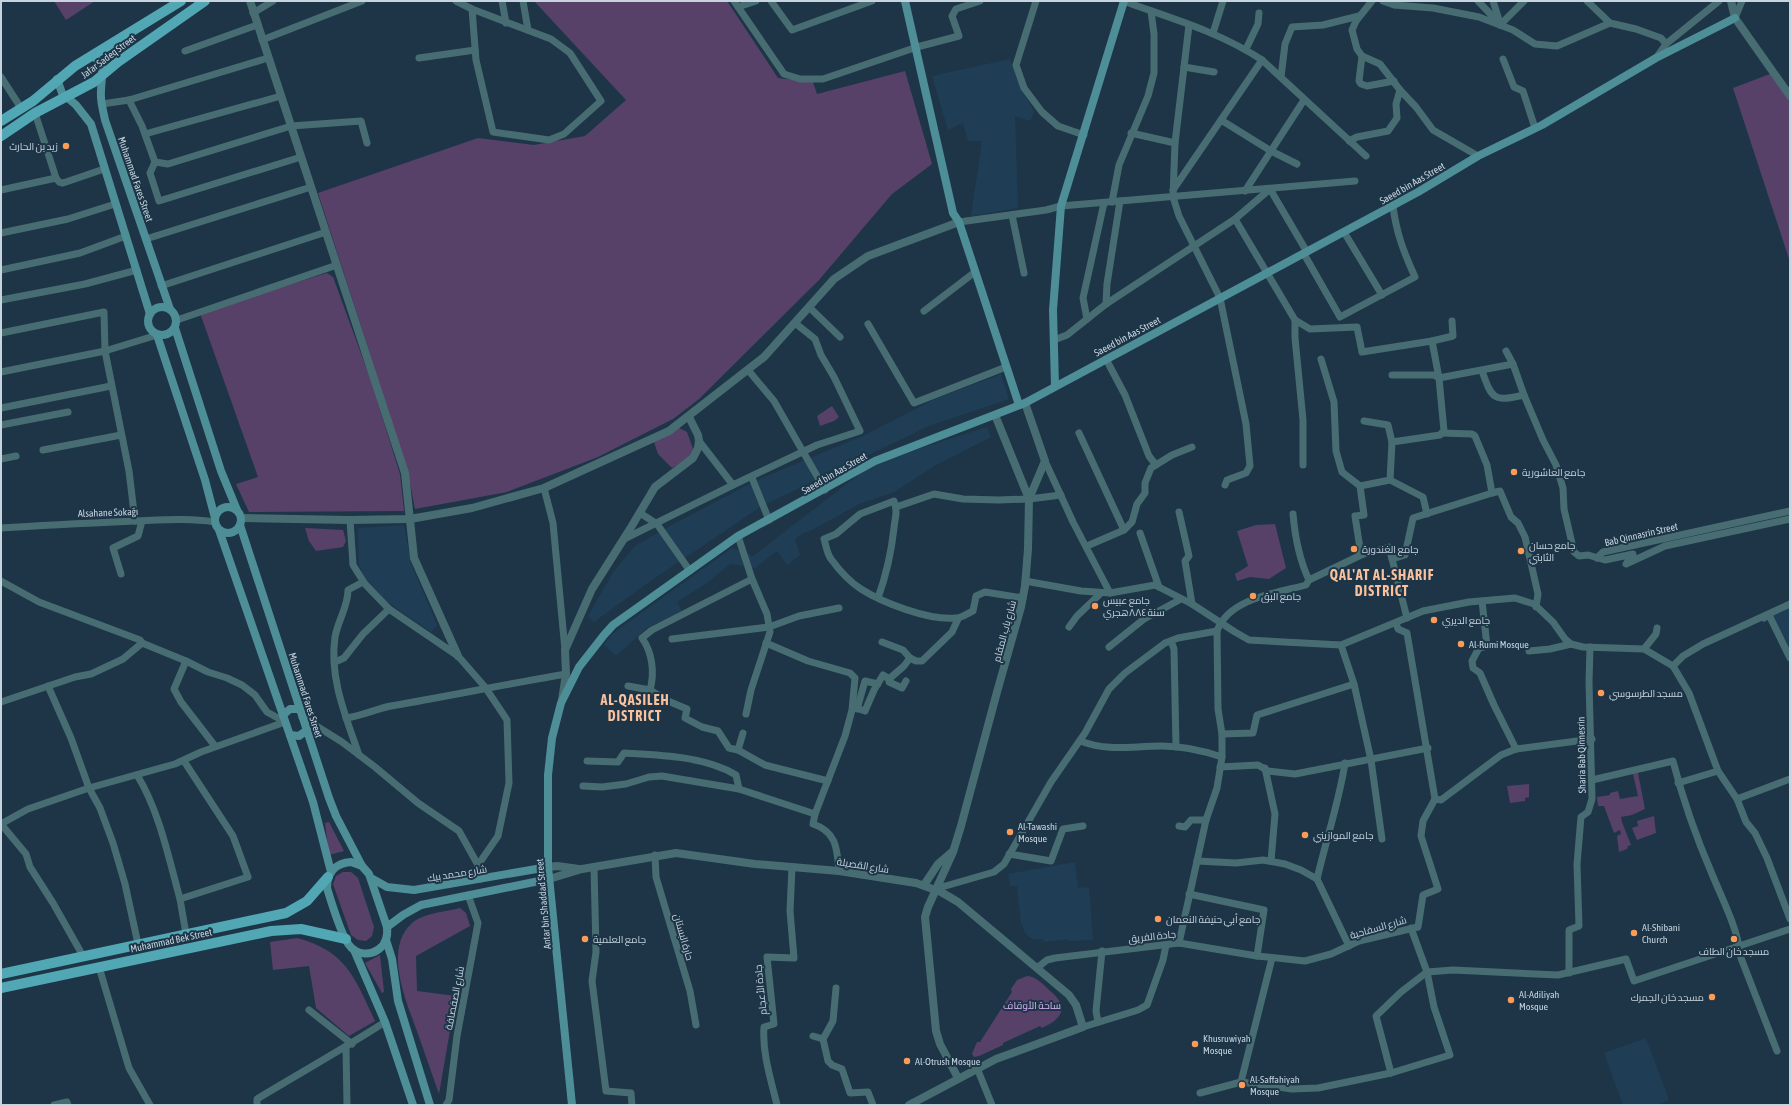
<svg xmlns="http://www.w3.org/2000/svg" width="1791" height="1106" font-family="'Asap Condensed',Cairo,sans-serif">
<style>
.built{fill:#1f3e55}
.green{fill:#584168}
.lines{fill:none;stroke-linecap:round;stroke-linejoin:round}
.minor{stroke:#476d73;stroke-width:7}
.tertiary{stroke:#476d73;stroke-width:8}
.secondary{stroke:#4e8e97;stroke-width:8}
.primary{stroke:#51a7b3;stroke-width:10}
.poi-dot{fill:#fe9b58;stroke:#1d3547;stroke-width:1.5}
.labels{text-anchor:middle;stroke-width:4;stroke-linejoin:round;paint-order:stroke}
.street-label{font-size:10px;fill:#c5d4df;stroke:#1d3547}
.poi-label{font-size:10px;fill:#c5d4df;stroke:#1d3547;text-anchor:start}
.park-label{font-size:10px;fill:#dbb3f8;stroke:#1d3547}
.district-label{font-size:14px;font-weight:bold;letter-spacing:1px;fill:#fac19e;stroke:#1d3547}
</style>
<rect width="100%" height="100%" fill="#1d3547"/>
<!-- built -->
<g class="built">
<path d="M1010 59 1024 94 1034 111 1030 121 1015 116 1018 208 971 216 982 141H968L963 123 948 130 932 76Z"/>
<path d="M1001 374 1009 399 929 426 762 506 649 582 594 622 588 616 614 571 635 546 666 528 757 480 865 435 935 399Z"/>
<path d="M987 427 991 437 936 465 894 492 859 504 812 530 803 533 795 539 800 555 787 565 777 551 755 568 730 564 707 583 677 602 682 611 647 628 616 656 604 645 612 634 732 548 753 556 874 463Z"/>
<path d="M404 525 411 564 437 625 431 632 386 601 364 577 359 565 358 528Z"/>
<path d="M1790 607V655L1772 615Z"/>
<path d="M1075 862 1078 888 1089 887 1093 940 1069 941 1068 939 1044 942 1043 939H1033L1028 936 1024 931 1022 924H1021L1017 886H1010L1008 874Z"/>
<path d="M1646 1038 1669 1100 1657 1105H1623L1604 1053Z"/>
</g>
<!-- green -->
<g class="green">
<path d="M54 1H95L66 20Z"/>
<path d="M534 1H727L778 78 813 82 817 94 905 71 932 164 892 194 819 280 699 399 673 419 598 457 507 492 415 509 410 483 399 444 318 193 478 138 534 145 585 136 626 100Z"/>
<path d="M1770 74 1790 102V262L1733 88Z"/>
<path d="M327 273 333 277 371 381 400 474 404 511 249 512 236 484 258 477 200 313Z"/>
<path d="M832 406 839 417 834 421 820 426 817 416Z"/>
<path d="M679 428 687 432 693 449 690 457 672 468 658 454 654 442Z"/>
<path d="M1275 524 1286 568 1269 579 1250 577 1237 581 1235 574 1248 566 1237 531 1256 525Z"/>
<path d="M305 528 343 530 346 541 343 547 316 551 309 541Z"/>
<path d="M1638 773 1645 809 1632 815 1621 817 1622 822 1631 845 1628 846 1627 849 1619 852 1617 836 1621 834 1620 830 1614 833 1604 806H1598L1597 797 1610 795V793L1618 791 1620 799 1638 796 1633 774Z"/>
<path d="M1529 784V797L1525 798V801L1510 803 1507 786Z"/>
<path d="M1654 816 1656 833 1637 840 1632 828 1638 826 1637 821Z"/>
<path d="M329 822 344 851 329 855 325 823Z"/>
<path d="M343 872H351L358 878 374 927 372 936 366 941 358 940 351 935 333 884 336 876Z"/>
<path d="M460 908 466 913 470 926 416 956 417 991 456 996 439 1094C432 1074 425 1054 418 1034 407 1003 383 951 411 924 422 913 445 912 460 908Z"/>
<path d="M297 938C347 951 355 979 375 1021L349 1036 316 1008 309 966 273 970 270 942Z"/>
<path d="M380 955 384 992 382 993 365 963Z"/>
<path d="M1027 976C1036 977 1042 983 1048 989 1068 1005 1066 1017 1042 1028L1040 1026 1003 1043V1045L979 1056 974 1057 972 1054 977 1042H980L1012 992 1011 989 1017 980Z"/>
</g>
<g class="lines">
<!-- minor -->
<g class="minor">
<path d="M456 1 472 9 551 39 570 53 601 101 564 134 549 140 493 132 476 60 472 9"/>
<path d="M502 1 506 23"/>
<path d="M523 1 528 30"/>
<path d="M734 1 784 74 800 79H823L917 47 959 36 952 16 956 9 980 1"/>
<path d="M771 1 792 30 872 1"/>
<path d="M1036 1 1016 65 1024 88 1042 112 1058 126 1084 135"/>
<path d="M1123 1C1170 18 1220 32 1262 60L1366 156"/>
<path d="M1372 1 1356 21 1352 30 1357 49 1362 56 1380 64 1400 90"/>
<path d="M1383 1 1394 5 1433 8 1479 17 1513 30 1535 44 1557 46 1610 23 1636 29 1661 38 1666 44"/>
<path d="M1478 1 1499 23"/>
<path d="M1493 1 1500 23"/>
<path d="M1587 1 1610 23"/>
<path d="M738 7 756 1"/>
<path d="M253 13 273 1"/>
<path d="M1735 18 1742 1"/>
<path d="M1189 25 1175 143 1173 197 1179 216 1220 298 1246 424 1250 466 1246 473 1227 480 1225 485"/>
<path d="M1500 25 1524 1"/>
<path d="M1213 33 1223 1"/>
<path d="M262 40 362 1"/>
<path d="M1246 49 1258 24 1259 13"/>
<path d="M185 51 257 25"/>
<path d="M1362 56 1359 81 1361 84 1367 86 1394 81"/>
<path d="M419 58 475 50"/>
<path d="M1656 58 1666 44 1719 1"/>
<path d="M1503 59 1514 87 1523 91 1535 128"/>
<path d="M1184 67 1214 72"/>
<path d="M1 77 21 108"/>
<path d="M1281 77 1285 44 1292 27 1323 25 1359 16"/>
<path d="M129 100 142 126 155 162 168 164 291 126 361 121 367 143"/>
<path d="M102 104 129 100 268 58"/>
<path d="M1221 120 1271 151 1297 164"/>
<path d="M1131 133 1175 143"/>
<path d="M145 134 281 96"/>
<path d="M1349 141 1357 137 1388 131 1397 118 1396 104 1400 90 1416 107 1433 130 1478 156"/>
<path d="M155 162 150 173 159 201 301 157"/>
<path d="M56 178 59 182 63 183 104 169"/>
<path d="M1 190 56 178 35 113"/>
<path d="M1173 190 1262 60"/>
<path d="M1245 191 1304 100"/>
<path d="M1112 202 1119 165 1148 96 1154 73V34L1151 11"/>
<path d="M1012 215 1024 273"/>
<path d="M1235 219 1295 320 1310 329 1357 327 1362 352 1432 341 1453 336 1452 321"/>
<path d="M959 222 1046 210 1061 206 1355 181"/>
<path d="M1344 232 1382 295"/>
<path d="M1 233 68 219 115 204"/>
<path d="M146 239 311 187"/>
<path d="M1304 254 1340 317 1415 277C1404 253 1396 232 1393 206"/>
<path d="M1 270 80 253 126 236"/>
<path d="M161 286 326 232"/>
<path d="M1 300 85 284 137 270"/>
<path d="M1106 304 1107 284 1120 201"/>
<path d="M809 307 840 337"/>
<path d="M924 311 975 272"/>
<path d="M1087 319 1083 298 1104 203"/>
<path d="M177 320 337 265"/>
<path d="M1295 320V338L1303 420V465"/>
<path d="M868 324 914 403 1006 367"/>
<path d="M1 333 104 312 105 351 1 372"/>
<path d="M1054 340 1067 335 1106 304 1235 219 1270 189 1307 252"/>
<path d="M1506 351 1513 364 1524 395 1543 440 1556 465 1563 488 1564 509 1574 552 1579 556 1588 555 1605 560 1633 554 1626 564 1665 546 1790 519"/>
<path d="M1106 359 1125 395 1149 456 1156 465"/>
<path d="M1321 359 1334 402 1336 451 1342 472 1360 486"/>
<path d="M748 370 774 401 825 490"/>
<path d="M1482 371C1492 399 1493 402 1524 395"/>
<path d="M1392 375H1434L1439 378 1513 364"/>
<path d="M1 408 111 386"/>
<path d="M1 425 68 412"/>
<path d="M1079 433 1124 530"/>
<path d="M1442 433 1472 434 1475 436 1487 465 1492 493 1500 491 1511 517 1518 523 1525 537 1538 594 1536 607"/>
<path d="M699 441 733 485 817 445 860 431 834 377 821 355 815 339 795 323"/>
<path d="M1392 442 1440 435 1444 431 1439 378 1432 341"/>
<path d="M43 450 121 435"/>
<path d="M1 459 16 456"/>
<path d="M1045 461 1073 522 1110 593 1155 585 1192 604 1235 632 1249 640 1341 645 1423 611 1469 602 1515 598 1534 604 1553 622 1565 639 1571 644 1583 647 1644 649 1673 666 1689 693 1718 771 1737 799 1790 779"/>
<path d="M752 478 769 520"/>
<path d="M1390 480 1423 497 1427 514"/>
<path d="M544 488 553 523 565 650"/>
<path d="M896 507 934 494 963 499 999 500 1029 499 1061 495"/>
<path d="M1179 512 1189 556 1185 561 1192 604"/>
<path d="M640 513 657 524 690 571"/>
<path d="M1293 514C1295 537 1299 559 1309 580"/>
<path d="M350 520 353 565 365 584 389 609 458 656 485 687 507 720 509 783 498 836 478 865"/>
<path d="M135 521 129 471 105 351 157 335"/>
<path d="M1 528C46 525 90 523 135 521 162 520 189 518 215 522"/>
<path d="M1140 533 1159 587"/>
<path d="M738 536 752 579 767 614 770 632 751 690 746 714"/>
<path d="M624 539 733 485"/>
<path d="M1087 546 1124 530 1132 522 1137 504 1145 493V483L1151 468 1172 455 1192 447"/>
<path d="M1361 555 1355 516 1364 515 1360 486 1390 480 1392 442 1388 425 1364 421"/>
<path d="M1597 558 1603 552 1790 511"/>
<path d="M1392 559 1405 555 1413 518 1492 493"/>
<path d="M121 574 113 548 138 536 142 521"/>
<path d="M1 581 39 602 140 640 142 643 186 661 208 672 227 678 242 685 255 695 267 712 285 722"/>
<path d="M1025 581 1081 591 1110 593"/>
<path d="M878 598C887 573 891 555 894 528 895 516 898 514 894 501L860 514 836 534 824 539C826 545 827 554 831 559 839 570 850 582 861 589 883 603 930 621 956 618 962 618 968 613 973 611L976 596 985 592 1023 598"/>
<path d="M1482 601 1487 646 1479 648 1472 661 1473 668 1480 673 1494 705 1516 749"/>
<path d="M1764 618 1769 615 1790 658"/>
<path d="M1396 623 1398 629 1407 633 1435 799 1441 800 1501 755 1516 749 1592 739"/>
<path d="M1069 627 1077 616 1101 593"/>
<path d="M672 639 769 627 799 616 839 608"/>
<path d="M1171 641 1174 649 1176 747"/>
<path d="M882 642 903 650 910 658"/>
<path d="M1341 645 1354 684 1371 760 1382 839"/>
<path d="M1109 647 1144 619 1181 599"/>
<path d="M1644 649 1656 634 1657 628"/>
<path d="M1529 651 1550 649 1571 644"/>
<path d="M186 661 174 689 181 702 215 746"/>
<path d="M335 662 344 658 363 634 389 609"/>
<path d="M1673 666 1683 656 1703 644 1790 604"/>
<path d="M889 679V682L902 688 906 681"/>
<path d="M48 686 71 738 89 788 100 808 113 843 125 884 138 944"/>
<path d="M628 686 650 690 668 701 687 709 685 718 702 727 718 731 729 748 738 750 765 765 828 781"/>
<path d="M650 690C655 672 652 652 642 638L652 630 752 579"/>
<path d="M1 702 75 677 91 674 123 659 142 643"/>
<path d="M853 707 865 711 874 690 883 675 889 679 904 666 910 658 916 661H922L952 632 958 619"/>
<path d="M857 709 865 681 878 684"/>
<path d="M302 717 342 742 375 767 418 803 459 831 478 865 481 879"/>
<path d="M346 718C361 716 376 709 391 706 449 696 507 684 566 674"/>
<path d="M1222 734 1253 733 1257 715 1354 684"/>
<path d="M1080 741C1111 752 1130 746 1162 746 1182 746 1204 751 1222 757"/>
<path d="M738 750 743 733"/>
<path d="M359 755C346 717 329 678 335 637 338 620 348 607 348 590L363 582"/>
<path d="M184 761 233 836 248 877 180 899 186 934"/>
<path d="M587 761 618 762 624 753C659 755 705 756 736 775L739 789"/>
<path d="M1220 767 1258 765 1268 771 1295 774 1428 748"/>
<path d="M1265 768 1275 814 1271 861"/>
<path d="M137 775C159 810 169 859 180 899"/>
<path d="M1592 780 1673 761C1683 800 1696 837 1712 874 1723 901 1738 929 1741 958L1777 1051"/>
<path d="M1678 783 1718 771"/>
<path d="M583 786 602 787 626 784 649 777 662 776 739 789 815 814 845 736 852 710 855 678 850 673 808 661 766 643"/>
<path d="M1737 799 1746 822 1755 833 1767 858 1790 919"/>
<path d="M815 814 813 824C837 832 837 849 839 871"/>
<path d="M1 824 28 809 89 788 175 764 201 752 285 722"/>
<path d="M1 824 26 854 30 867 53 903 83 956"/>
<path d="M1179 826 1185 827 1191 820H1206"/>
<path d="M1009 854 1051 861 1063 829 1083 826"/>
<path d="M655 855 656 877 690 991 696 1025"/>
<path d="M1197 861 1236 863 1263 860 1285 864 1301 870 1317 879 1349 946"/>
<path d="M594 867 596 952 592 981 606 1091 631 1093 632 1105"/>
<path d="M1317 879C1326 840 1339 802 1345 763"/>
<path d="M935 889 994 872 1004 864 1051 782 1085 733 1109 689 1125 673 1165 643 1178 638 1217 631"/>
<path d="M1189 894 1264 910 1257 956"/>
<path d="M1179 943 1206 820 1217 788 1222 757V734L1218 709 1217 631C1229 598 1277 593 1306 585L1309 580 1361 555 1389 547 1407 618"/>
<path d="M99 967 129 1068 150 1105"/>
<path d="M1037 968 1047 960 1055 958 1179 943 1257 956 1305 961 1331 954 1359 941 1418 927 1423 895 1438 889 1421 836 1423 821 1435 799"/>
<path d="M1569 973V930L1579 926 1577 864 1581 817 1588 812 1592 799 1589 682 1590 647"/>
<path d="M836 988 833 1021 823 1039 828 1061 832 1065 842 1069 850 1093 868 1092 873 1105"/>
<path d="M309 1010 352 1044"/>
<path d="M1098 1022 1096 1011 1102 951"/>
<path d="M1083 1027 1138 1010 1147 1005 1163 960 1166 945"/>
<path d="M813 1036 823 1039"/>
<path d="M346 1048 347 1105"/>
<path d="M977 1068 992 1105"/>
<path d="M1391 1073 1376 1016 1401 992 1427 972 1453 970 1558 975 1626 959 1634 981 1790 929"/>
<path d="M1241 1082 1272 958"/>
<path d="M1200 1093 1241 1082 1292 1089 1318 1088 1391 1073 1450 1055 1434 1007 1427 972 1411 928"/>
<path d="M54 1105 67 1102 68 1105"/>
<path d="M257 1105V1099C300 1073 343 1049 385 1022"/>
<path d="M446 1105 449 1100 457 1036 478 923 468 895"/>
<path d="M777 1105C771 1080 762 1053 764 1027L774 1024 767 957 794 958 790 911 792 867"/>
</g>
<!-- tertiary -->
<g class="tertiary">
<path d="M250 1 405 473 414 558 458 656"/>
<path d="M1731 1 1735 18 1790 96"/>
<path d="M1025 403 1045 461 1029 499"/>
<path d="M241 518 350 520 410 519 472 508 544 488 669 431 764 357 834 279 868 256 959 222"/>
<path d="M562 700 566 674 565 650 592 589 630 529 655 487 693 458 698 448 699 441 698 435 689 417"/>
<path d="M548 867 557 866 579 869"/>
<path d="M549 879 582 869 676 853 755 864 839 871 916 883 941 892 958 902 1069 995 1076 1005 1083 1027 996 1059 909 1105"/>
<path d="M924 885 938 864 952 852"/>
<path d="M958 1078 940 1044 936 1031 925 917 928 907 953 852 961 826 997 692 1021 607 1025 586 1028 549 1029 499 995 415"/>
</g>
<!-- secondary -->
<g class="secondary">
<path d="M905 1 953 213 959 222 1019 405"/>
<path d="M92 56C107 64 101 77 101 91 100 100 103 110 105 120L170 309"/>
<path d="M57 79 62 93 76 105 91 124 150 314"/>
<circle cx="162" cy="321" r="14"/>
<path d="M175 328 221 471 237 510"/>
<path d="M157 335 205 480 215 518"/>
<path d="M1055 386 1053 310 1061 206 1124 1"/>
<circle cx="228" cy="520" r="13"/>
<path d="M240 525 329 798 336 816 362 866"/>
<path d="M219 530 313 802 331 872"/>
<path d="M283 715 290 709H300"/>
<path d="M290 735 299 736 307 730"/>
<path d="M351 862 362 866 369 874 387 927C388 936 386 944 379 949 370 956 356 955 349 945 341 935 331 901 327 888 327 872 336 863 351 862Z"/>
<path d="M371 878 387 887 414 890 548 867"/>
<path d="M387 927 403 915 421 905 549 879"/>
<path d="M386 940 392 959 398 1001 430 1105"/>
<path d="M354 950 385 1022 413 1105"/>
<path d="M572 1105 548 867V775L552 738 561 703 579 667 604 635 613 625 738 536 875 461 1025 403 1418 192 1478 156 1542 125 1656 58 1735 18"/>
</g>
<!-- primary -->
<g class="primary">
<path d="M1 121 33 101 75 66 181 1"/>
<path d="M1 136 35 113 94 82 118 62 205 1"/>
<path d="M1 974 286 913 307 901 328 877"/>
<path d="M1 988 271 931 301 929 346 939"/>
</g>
</g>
<!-- markers -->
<g class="poi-dot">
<circle cx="66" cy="146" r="4"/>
<circle cx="1514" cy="472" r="4"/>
<circle cx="1354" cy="549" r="4"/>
<circle cx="1521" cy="551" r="4"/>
<circle cx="1253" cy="596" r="4"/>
<circle cx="1095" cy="606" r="4"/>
<circle cx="1434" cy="620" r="4"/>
<circle cx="1461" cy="644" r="4"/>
<circle cx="1601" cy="693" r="4"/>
<circle cx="1010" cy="832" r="4"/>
<circle cx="1305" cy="835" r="4"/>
<circle cx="1158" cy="919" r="4"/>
<circle cx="1634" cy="933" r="4"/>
<circle cx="585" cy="939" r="4"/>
<circle cx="1734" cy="939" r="4"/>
<circle cx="1712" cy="997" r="4"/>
<circle cx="1511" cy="1000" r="4"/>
<circle cx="1195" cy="1044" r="4"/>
<circle cx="907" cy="1061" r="4"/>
<circle cx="1242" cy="1085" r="4"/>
</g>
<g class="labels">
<!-- street labels -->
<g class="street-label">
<text transform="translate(108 56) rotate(-37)" y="4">Jafar Sadeq Street</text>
<text transform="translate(136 179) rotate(71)" y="4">Muhammad Fares Street</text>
<text transform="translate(1412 183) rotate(-30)" y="4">Saeed bin Aas Street</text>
<text transform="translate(1127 336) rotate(-28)" y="4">Saeed bin Aas Street</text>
<text transform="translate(834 473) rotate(-30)" y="4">Saeed bin Aas Street</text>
<text transform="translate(108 512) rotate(-2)" y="4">Alsahane Sokağı</text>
<text transform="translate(1641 534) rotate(-13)" y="4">Bab Qinnasrin Street</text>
<text transform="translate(1004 631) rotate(-75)" y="4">شارع باب المقام</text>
<text transform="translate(306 695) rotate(72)" y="4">Muhammad Fares Street</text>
<text transform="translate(1581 755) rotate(-91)" y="4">Sharia Bab Qinnesrin</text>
<text transform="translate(863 865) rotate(9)" y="4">شارع القصيلة</text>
<text transform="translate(457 873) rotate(-9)" y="4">شارع محمد بيك</text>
<text transform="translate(543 904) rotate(-95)" y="4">Antar bin Shaddad Street</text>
<text transform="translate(1378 927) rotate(-16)" y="4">شارع السفاحية</text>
<text transform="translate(1152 936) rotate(-6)" y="4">جادة الفريق</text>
<text transform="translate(684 937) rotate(74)" y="4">حارة البستان</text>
<text transform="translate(171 940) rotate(-12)" y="4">Muhammad Bek Street</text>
<text transform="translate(760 990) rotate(-96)" y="4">جادة الأعجام</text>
<text transform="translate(454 998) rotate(-79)" y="4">شارع الصفصافة</text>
</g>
<!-- poi labels -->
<g class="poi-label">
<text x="58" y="150" text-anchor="end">زيد بن الحارث</text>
<text x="1522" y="476">جامع العاشورية</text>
<text x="1529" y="549">جامع حسان<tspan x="1529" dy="12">الثابتي</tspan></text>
<text x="1362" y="553">جامع الغندورة</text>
<text x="1261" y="600">جامع البق</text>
<text x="1103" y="604">جامع عبيس<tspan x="1103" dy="12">سنة ٨٨٤هجري</tspan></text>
<text x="1442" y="624">جامع الديري</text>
<text x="1469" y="648">Al-Rumi Mosque</text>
<text x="1609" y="697">مسجد الطرسوسي</text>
<text x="1018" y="830">Al-Tawashi<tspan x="1018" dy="12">Mosque</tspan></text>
<text x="1313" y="839">جامع الموازيني</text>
<text x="1166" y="923">جامع أبي حنيفة النعمان</text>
<text x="1642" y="931">Al-Shibani<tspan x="1642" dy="12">Church</tspan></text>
<text x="593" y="943">جامع العلمية</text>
<text x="1734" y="955" text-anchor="middle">مسجد خان الطاف</text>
<text x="1519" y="998">Al-Adiliyah<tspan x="1519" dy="12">Mosque</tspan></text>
<text x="1704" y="1001" text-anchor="end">مسجد خان الجمرك</text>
<text x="1203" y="1042">Khusruwiyah<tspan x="1203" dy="12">Mosque</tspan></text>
<text x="915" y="1065">Al-Otrush Mosque</text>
<text x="1250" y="1083">Al-Saffahiyah<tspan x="1250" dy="12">Mosque</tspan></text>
</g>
<!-- park labels -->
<g class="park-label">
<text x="1032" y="1009">ساحة الأوقاف</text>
</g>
<!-- district labels -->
<g class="district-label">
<text x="1382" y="580">QAL'AT AL-SHARIF<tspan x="1382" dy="16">DISTRICT</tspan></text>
<text x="635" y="705">AL-QASILEH<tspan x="635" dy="16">DISTRICT</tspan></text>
</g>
</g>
<!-- border -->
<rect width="1791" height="1106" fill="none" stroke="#c5d4df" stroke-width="4"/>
</svg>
